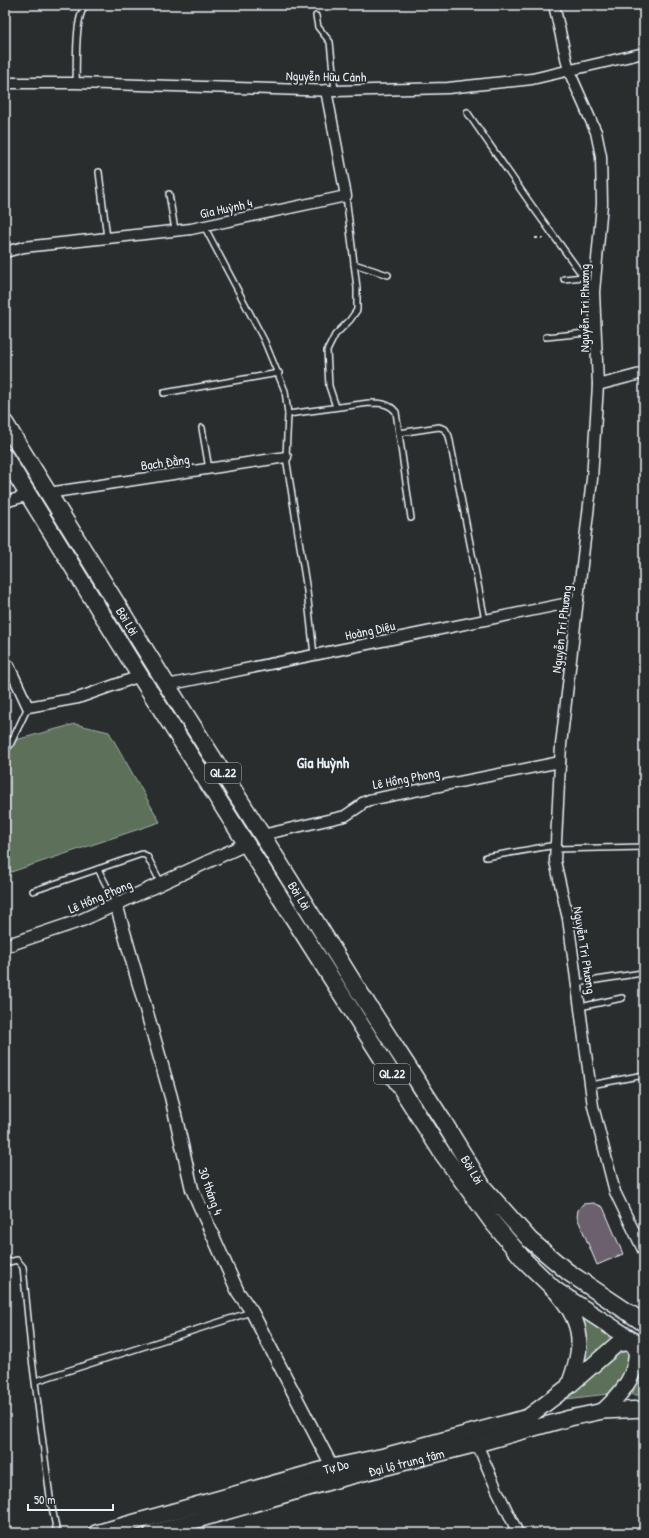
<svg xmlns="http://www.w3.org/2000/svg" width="649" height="1538" font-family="'Patrick Hand',sans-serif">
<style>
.green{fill:#5b6f5a;stroke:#a2b0a9}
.building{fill:#6d606e;stroke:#e8f1f8}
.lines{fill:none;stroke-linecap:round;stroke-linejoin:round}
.service-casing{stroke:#e8f1f8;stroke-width:8}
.minor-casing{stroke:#e8f1f8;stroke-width:13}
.tertiary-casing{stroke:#e8f1f8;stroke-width:15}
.primary-casing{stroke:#e8f1f8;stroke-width:18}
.trunk-casing{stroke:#e8f1f8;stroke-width:19}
.path{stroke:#e8f1f8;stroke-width:2;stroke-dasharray:3 3;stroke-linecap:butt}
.service{stroke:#2a2d2e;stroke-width:5}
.minor{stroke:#2a2d2e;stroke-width:10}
.tertiary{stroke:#2a2d2e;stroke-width:12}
.primary{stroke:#2a2d2e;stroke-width:15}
.trunk{stroke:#2a2d2e;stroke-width:16}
.labels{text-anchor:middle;stroke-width:4;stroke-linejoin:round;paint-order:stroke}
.shield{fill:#2a2d2e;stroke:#afb6bb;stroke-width:1}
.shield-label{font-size:12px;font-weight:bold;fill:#e8f1f8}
.street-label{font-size:13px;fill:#e8f1f8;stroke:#2a2d2e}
.quarter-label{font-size:15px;font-weight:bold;fill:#e8f1f8;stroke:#2a2d2e}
</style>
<rect width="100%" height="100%" fill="#2a2d2e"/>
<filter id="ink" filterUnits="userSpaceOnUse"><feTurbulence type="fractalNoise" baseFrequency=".025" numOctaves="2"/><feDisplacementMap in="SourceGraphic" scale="8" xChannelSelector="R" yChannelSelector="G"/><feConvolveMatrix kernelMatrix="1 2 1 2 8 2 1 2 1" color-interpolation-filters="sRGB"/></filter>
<g filter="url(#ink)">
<!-- green -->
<g class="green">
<path d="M75 724 109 732 160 822 5 874V744L12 741Z"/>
<path d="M583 1317 611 1339 584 1365 586 1350Z"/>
<path d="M632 1350 631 1359 616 1393 566 1399 622 1352Z"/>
<path d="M641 1359 644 1360V1395H632L640 1373Z"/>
</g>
<!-- building -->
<path class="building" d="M594 1203 603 1207 623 1254 597 1265 577 1217 578 1210 583 1204Z"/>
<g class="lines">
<!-- service casing -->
<g class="service-casing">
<g id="service">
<path d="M316 16 318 27 330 42 335 91"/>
<path d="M76 83C77 66 74 16 86 5"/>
<path d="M467 112 530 203 593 290"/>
<path d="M99 172 107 238"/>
<path d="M169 194 175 230"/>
<path d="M204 226 264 340 285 391 288 414 286 457 307 591 314 655"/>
<path d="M354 264 388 275"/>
<path d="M564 279 583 277"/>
<path d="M546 337 596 332"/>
<path d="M164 393 279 373"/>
<path d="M336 407 329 386 327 351 335 335 350 320 357 310V288L346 196"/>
<path d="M288 414 369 403C380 403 389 403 396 412L411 518"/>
<path d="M202 428 209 469"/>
<path d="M399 433 439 427 445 429 449 436 485 620"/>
<path d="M5 750 10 745 28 707"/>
<path d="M555 849 644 847"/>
<path d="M486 857 556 845"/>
<path d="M98 869 116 904"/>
<path d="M33 891 142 854 147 856 161 883"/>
<path d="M577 983 642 973"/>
<path d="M580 1007 622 998"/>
<path d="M591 1085 644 1075"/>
<path d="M5 1263 17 1260 23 1267 32 1359 50 1497 57 1533"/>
<path d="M36 1381 251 1312"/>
</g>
</g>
<!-- minor casing -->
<g class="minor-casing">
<g id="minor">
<path d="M554 5 569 71 596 132 601 156 602 204 594 292 598 385 592 479 561 745 555 861 568 919 593 1106 615 1192 644 1252"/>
<path d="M5 83H76L335 91 448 88 532 79 644 53"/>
<path d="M5 252 24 247 191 229 346 196 326 90"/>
<path d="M598 385 644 373"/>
<path d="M48 493 286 457"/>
<path d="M5 502 29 495"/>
<path d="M5 664 9 666 28 707 78 698 140 676"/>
<path d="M167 685 578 601"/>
<path d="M262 835 345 816 360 806 362 803 369 800 560 762"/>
<path d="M477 1444 497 1490 518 1533"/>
</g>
</g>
<!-- tertiary casing -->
<g class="tertiary-casing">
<g id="tertiary">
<path d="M116 904 171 1097 192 1189 238 1292 252 1312 332 1467"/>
<path d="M5 946 82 920 246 844"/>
</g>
</g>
<!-- primary casing -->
<g class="primary-casing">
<g id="primary">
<path d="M558 1294C585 1325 583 1348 569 1385"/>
<path id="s1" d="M96 1533 332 1467 384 1456 528 1417 569 1386 617 1344 634 1342C635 1347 637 1353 636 1358 634 1380 618 1397 603 1411"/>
<path id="s2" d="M152 1533 336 1480 477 1444 570 1418 603 1411 644 1409"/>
</g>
</g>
<!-- trunk casing -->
<g class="trunk-casing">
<g id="trunk">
<path id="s3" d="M5 423 167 685 262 835 357 988 443 1121 483 1187 530 1240 568 1272 644 1323"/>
<path d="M5 457 140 676 442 1153 493 1223 525 1261 555 1290 644 1348"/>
</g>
</g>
<!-- path -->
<path class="path" d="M535 238H546"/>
<!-- service -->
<use href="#service" class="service"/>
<!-- minor -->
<use href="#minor" class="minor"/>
<!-- tertiary -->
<use href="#tertiary" class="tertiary"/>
<!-- primary -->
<use href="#primary" class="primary"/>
<!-- trunk -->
<use href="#trunk" class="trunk"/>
</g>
</g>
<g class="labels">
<!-- shield labels -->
<g class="shield">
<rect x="205" y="763" width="36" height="20" rx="3"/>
<rect x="374" y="1064" width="36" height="20" rx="3"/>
</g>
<g class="shield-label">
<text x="223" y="777">QL.22</text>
<text x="392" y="1078">QL.22</text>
</g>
<!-- street labels -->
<g class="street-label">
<text transform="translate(326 76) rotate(1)" y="5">Nguyễn Hữu Cảnh</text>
<text transform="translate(226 208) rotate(-12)" y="5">Gia Huỳnh 4</text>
<text transform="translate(584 308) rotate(-90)" y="5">Nguyễn Tri Phương</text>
<text transform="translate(165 462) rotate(-8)" y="5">Bạch Đằng</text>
<text dy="5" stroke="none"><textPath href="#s3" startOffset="233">Bời Lời</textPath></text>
<text transform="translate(561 629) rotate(-83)" y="5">Nguyễn Tri Phương</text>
<text transform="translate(370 630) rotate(-12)" y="5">Hoàng Diệu</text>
<text transform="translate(406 778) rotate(-11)" y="5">Lê Hồng Phong</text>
<text dy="5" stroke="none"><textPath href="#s3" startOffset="557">Bời Lời</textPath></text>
<text transform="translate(100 896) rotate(-23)" y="5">Lê Hồng Phong</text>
<text transform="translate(585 950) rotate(81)" y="5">Nguyễn Tri Phương</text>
<text dy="5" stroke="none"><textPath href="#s3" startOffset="881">Bời Lời</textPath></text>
<text transform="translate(211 1191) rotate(70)" y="5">30 tháng 4</text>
<text dy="5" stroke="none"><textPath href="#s2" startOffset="264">Đại lộ trung tâm</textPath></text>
<text dy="5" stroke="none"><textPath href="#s1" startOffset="249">Tự Do</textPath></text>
</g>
<!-- quarter labels -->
<g class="quarter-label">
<text x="323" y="768">Gia Huỳnh</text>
</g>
</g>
<!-- margin -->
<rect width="649" height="1538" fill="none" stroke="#2a2d2e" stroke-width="20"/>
<rect x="10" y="10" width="629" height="1518" fill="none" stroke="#e8f1f8" stroke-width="1.5" filter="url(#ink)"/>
<!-- scale -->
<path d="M28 1504v6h85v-6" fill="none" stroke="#e8f1f8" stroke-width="2"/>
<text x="34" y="1504" font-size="12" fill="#e8f1f8" stroke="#2a2d2e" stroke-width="3" paint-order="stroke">50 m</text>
</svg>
